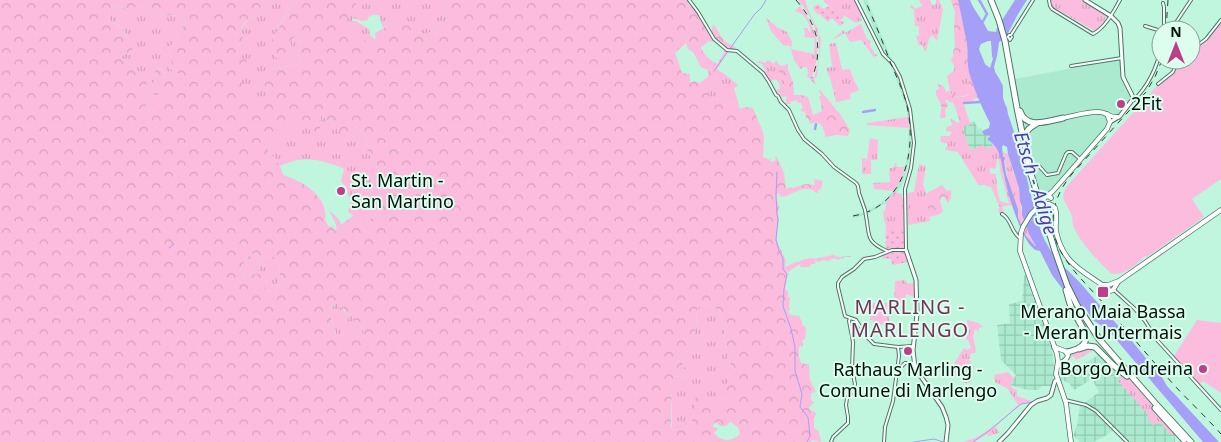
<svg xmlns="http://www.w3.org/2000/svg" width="1221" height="442" font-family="'Noto Sans',sans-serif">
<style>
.built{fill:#acead0}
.industrial{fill:url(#industrial-grid)}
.grass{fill:url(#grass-tufts);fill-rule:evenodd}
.forest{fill:url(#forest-crowns);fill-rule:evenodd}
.garden{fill:url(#garden-dots)}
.pitch{fill:#fcbcdd}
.water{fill:#a69ff8;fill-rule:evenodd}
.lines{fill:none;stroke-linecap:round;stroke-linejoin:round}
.stream{stroke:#a69ff8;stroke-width:1}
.canal{stroke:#a69ff8;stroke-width:2.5}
.river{stroke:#a69ff8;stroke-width:4}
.street-casing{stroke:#467764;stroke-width:4}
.secondary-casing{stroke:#467764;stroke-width:5}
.primary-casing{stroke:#467764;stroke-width:5.5}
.highway-casing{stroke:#467764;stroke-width:7}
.street{stroke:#fff;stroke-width:2}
.secondary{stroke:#fff;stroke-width:3}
.primary{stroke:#fff;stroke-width:4}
.highway{stroke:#fff;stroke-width:5}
.rail{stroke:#263e34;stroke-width:1;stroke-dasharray:6 6;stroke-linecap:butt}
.street-bridge-casing{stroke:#467764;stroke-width:4;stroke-linecap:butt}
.primary-bridge-casing{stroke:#467764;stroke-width:5.5;stroke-linecap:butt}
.street-bridge{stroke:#fff;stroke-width:2}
.primary-bridge{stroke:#fff;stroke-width:4}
.poi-dot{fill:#bd3e8b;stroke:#ddfdef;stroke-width:2}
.labels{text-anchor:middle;stroke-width:4;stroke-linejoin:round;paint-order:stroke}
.poi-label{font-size:18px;fill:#001009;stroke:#ddfdef;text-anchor:start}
.water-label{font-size:19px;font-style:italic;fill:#5436b6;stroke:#ddfdef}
.quarter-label{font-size:20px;letter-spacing:1px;fill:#733458;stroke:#ddfdef}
</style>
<defs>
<pattern id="industrial-grid" width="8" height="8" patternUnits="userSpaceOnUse" patternTransform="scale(1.25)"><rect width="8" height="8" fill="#acead0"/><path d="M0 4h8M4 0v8" fill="none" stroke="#92c8b1"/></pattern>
<pattern id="grass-tufts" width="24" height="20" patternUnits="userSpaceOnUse" patternTransform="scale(1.25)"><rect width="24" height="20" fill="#fcbcdd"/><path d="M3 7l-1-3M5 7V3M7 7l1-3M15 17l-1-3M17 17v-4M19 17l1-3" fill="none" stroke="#d6a1bc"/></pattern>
<pattern id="forest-crowns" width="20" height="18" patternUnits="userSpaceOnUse" patternTransform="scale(1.25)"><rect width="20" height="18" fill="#fcbcdd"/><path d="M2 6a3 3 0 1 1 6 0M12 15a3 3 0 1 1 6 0" fill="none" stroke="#d6a1bc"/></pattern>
<pattern id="garden-dots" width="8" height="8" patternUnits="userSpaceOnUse" patternTransform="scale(1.25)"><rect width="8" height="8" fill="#fcbcdd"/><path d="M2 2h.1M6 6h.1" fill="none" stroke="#d6a1bc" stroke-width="1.8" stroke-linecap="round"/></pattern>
</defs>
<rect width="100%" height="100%" fill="#c0f5de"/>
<!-- built -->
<g class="built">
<path d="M863 0H867L898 75 909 108 911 128 910 155 905 176 902 184 900 188 887 202 868 214 853 218V214L862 213 880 204 886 199 894 190 901 179 904 171 908 152 909 128 907 109 889 59 874 29Z"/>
<path d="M1121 59 1122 76 1131 97V100L1053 188 1041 199 1032 173 1028 148 1022 127 1014 79Z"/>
</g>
<!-- industrial -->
<g class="industrial">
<path d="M974 121 978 129 981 128 984 135H989L990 137 988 138V139L993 143 992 147 985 148 984 145 970 150 963 130 964 126 970 125V123Z"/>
<path d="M1027 274 1053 345 1052 349 1055 374 1052 386H1042L1038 390H1028L1010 385 1016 375 1001 360 997 325 1010 323 1009 304 1022 301 1024 279V276Z"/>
<path d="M1102 353 1127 376 1165 419 1175 433V442H1126L1114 430 1102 438 1093 442H1080L1073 435 1074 434 1077 425 1080 406 1099 392 1092 379 1074 390 1069 383H1067L1063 380 1060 382 1058 371 1069 366 1073 370Z"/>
</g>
<!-- grass -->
<g class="grass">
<path d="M268 0H294L277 30 285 54 291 50 290 41 294 37 301 38 298 65 268 69 267 87 270 94 263 106 245 98 243 94 240 58 238 57 237 48 243 38 241 28 250 18 261 13Z"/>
<path d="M356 0H440L448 16 446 27 425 34 412 31 395 22 383 28 379 15H373L368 17V20L362 21 353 18 352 21H356L369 29 370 35 376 40V42C361 42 351 34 343 20L348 16 356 14Z"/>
<path d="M798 0H805C808 10 812 20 818 29V35L820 36 821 41 817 76 814 80 816 85 807 76 808 73 807 67H804L800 69 794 60 790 46 783 45 771 31 766 18 777 27 787 32 792 42 791 49 814 54 815 38 804 37 805 35 804 28H808L809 32 811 31C808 21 806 14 795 11L800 6C817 29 822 49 812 77L814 78C825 49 818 23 798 0Z"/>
<path d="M824 0H854L862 15 860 17 862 20 856 23 829 6 824 2Z"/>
<path d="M919 0H930L933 6 936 3V0H939L943 9 937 41 933 36H931L929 39 926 51H925L922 45H919L916 36H919V26H915L914 9H912L910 6 912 5 915 9 922 6Z"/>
<path d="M1050 0H1083L1107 15 1108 17 1105 18V20L1095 31 1060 11 1059 12C1053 9 1051 7 1050 0Z"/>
<path d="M114 6 128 9 139 6 153 14 182 16 186 22 171 46H168L172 64 169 68 179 74 175 79 167 77 162 68 155 70 156 77 153 84 154 95 162 93 160 100 156 101 149 111 146 110 145 98 147 85 145 78 140 73 121 58 124 54 134 53C129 39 124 26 109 20L110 10Z"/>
<path d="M861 24 867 39 871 41 870 45 875 54 878 55 874 57 861 40 850 42 845 33 834 39V38L844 30 845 33Z"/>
<path d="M836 43 842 69 843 70 850 69 853 78 859 90 850 94 851 99 836 102 831 81 826 68 832 67 829 44Z"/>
<path d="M960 53 961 60 964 66 962 65 961 67 962 71H964L970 87 974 93C965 94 963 99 952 96L950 90 947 76C958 69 955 68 950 58L952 59 953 55 954 56Z"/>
<path d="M768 60 774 64 786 85 791 104H786V99H787L786 96 781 97 780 93 777 94 776 90 780 89 779 83 776 79 769 82 763 74 766 70 761 63H756L760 61 765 63Z"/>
<path d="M717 75 727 76 738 85 734 88 740 109 735 104 708 97 706 90 718 79Z"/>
<path d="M321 115 333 123 341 132 358 138V131L360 130C366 136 368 140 366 148L377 165 371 187 379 207 373 219 370 218C360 227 356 216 348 212L351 202 346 187 341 181 344 170 343 168C318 159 305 155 280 166L268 150C275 132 286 128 303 122L319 136Z"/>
<path d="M908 117 909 128 867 125V123Z"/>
<path d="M951 119 958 123 955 125 954 133 963 130 970 150 983 145 985 148 992 147 993 143 1000 155 1003 165V174L1013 206 1009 205 1002 207 1004 212V215H1000L998 210 1000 208 991 187 989 186 987 187 986 185H980L979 186 958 152 945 150 948 144 947 143H942L940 140 941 136H950L952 132 946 131V128L952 125ZM997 159H999L1000 170 1006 192 1009 204 1000 201 997 189 996 174 990 173V168H992L993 169 996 168Z"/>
<path d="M870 138 878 140 877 160H870L871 161V174H862V158L867 159Z"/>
<path d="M1003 152 1008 154 1014 175 1018 182 1022 215 1029 234 1036 246H1035L1026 236 1018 217V209L1008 180Z"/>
<path d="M895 163H896L897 167H905L901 179 894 191 874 189 873 183 890 182 889 168H893Z"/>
<path d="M919 164 926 166 923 185 928 197H923L927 202 930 221 908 225 906 195 908 193 914 192Z"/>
<path d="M895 192 902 194V198H904L905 230H886L885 221H884L883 210 885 212 886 202Z"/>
<path d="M256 252 261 258 253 270 259 268 265 257 272 256C283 263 281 282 274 293 263 291 263 284 259 274L247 275 240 274C240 264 248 256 256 252Z"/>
<path d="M833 255 839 257 851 256V257H845L837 260 835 258 827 261 824 260 817 262 816 260 815 264H811L809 267H801L800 264 788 272 785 267 796 262H799L801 260 811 258 815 259Z"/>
<path d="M905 280 907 284 914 283V297L906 294 904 305H898L895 303V305H889V321H886V325L873 323V320H870L872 303H894L895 281Z"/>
<path d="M338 302 339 303 347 321 348 316 342 307 349 315 352 316V319L359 321 365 336 363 338H338L336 337V331L329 329 328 325H333L331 318H328L329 313 327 311H328L332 314 330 309Z"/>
<path d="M707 305 719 310 724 328 726 351 733 371 727 378V396L715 413 694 425 680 430 671 429 672 424V381L677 376 688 378 681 368 696 329 697 307Z"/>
<path d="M967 320 979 323 980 325 983 326V328L982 327 979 328 978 334 977 330H974V335H973L976 352 975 353H972L969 356 970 357 969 360 972 362 969 363 971 366H975L967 370 969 374 966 371 964 373 971 378V381L968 383H964L959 376 949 377H948L953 371 955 362 964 348 967 350 971 348 968 340 966 339 965 327H967Z"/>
<path d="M1091 346 1127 376 1165 419 1175 433 1171 435 1160 422 1152 426V425L1155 422 1152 423 1147 417 1148 414 1145 410 1144 411 1138 403 1118 381 1122 377 1094 350 1076 360 1073 356 1069 360V357L1080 350Z"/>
<path d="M1008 372 1013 378 1016 375 1010 385 1013 389 1017 390V396C1024 398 1029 402 1037 401 1032 403 1026 402 1021 405 1012 410 1004 419 995 427L999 432V433L989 436 987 434 974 442H962C982 439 1003 418 1018 405L1008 389 995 382 994 375Z"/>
</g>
<!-- forest -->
<g class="forest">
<path d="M0 0H268L261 13 250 18 241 27 243 38 237 48 238 57 247 60 246 68 242 72V82L247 89 243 94 245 98 263 105 261 101 270 94 267 87 263 84V80L262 73 268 69 298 65 301 38 294 37 290 41 291 50 285 54 284 57 280 59 275 57 272 40 294 0H356V14L348 16 344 21C351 33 361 42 376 42L375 33 395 22 410 26 412 31 425 34 446 27 448 16 440 0H688L689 2 688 4 698 13 713 39V42L709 41 701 47C703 55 710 60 717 64L724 53V51L726 49C716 41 709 39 713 24 721 33 720 41 734 46L737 51V52L728 51 717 69 727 76H717L718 79 706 90 708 97 735 104 740 109 745 107 753 108 763 132 764 138 763 157 767 158 768 160 770 159 771 162 776 160 775 158 776 156 784 173 786 189 791 187 792 188 806 184 815 185 814 179 823 181 821 189 818 190V193L814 192V190C809 189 802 188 797 191 792 193 788 196 781 197L779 193 777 194 776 195 779 208 778 214 779 220 776 237 777 241 786 261 785 267 788 274 785 289 788 291V297L790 298 789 306 790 310 788 311 790 315 799 316 802 322V325L805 326 806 329 805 339 802 341 803 346 799 347V357L801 363 809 365 810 380 816 392 811 393V400L814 402 809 408 810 410 813 412 815 411 816 414 814 418V428L819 432 821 442 812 440 811 442H0ZM114 6 129 9 139 6 153 14 182 16 186 22 171 46H168L172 64 169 68 179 74 175 79 167 77 162 68 155 70 156 77 153 84 152 90 154 95 162 94 160 100H156L149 111 146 109 145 98 147 85 145 78 140 73 121 58 124 54 134 53C129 39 124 27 109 20L110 10ZM686 43 688 49 693 52 701 67 708 70 709 76 700 83 694 81 690 83V74L682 73 675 53ZM321 116 333 123 340 132 358 138 360 134 358 131 360 130C366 136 368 140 366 148L377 165 371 187 379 207 373 219 370 218C364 224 358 220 353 216L342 224H341C339 219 334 213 329 211L335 222 337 229 334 230 332 226 329 227 325 220C329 196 302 181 283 175L280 166 268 150C275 132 286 128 303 123L319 137ZM256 252 261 258 253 270 255 272H258L265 257 272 256C283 263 281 282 274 293 267 292 263 288 264 280L259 274 247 275 240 274C240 264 248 256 256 252ZM338 302 339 303 338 306 347 322 348 316 344 311 343 307 348 314 352 316V319L354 321H359L365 336 363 338H338L336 337 335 329 333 327 329 329V325L333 326 331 318H328L329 313 327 311 332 314H334L333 311 330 308ZM707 305 719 310 724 328 726 351 733 371 727 378V396L715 412 707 394H696L692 421 693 425 680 430 671 429 672 381 677 376 688 378V370L681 368 696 329 697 308ZM716 422 720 426H726L730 422 738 427 740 434C731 442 722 442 714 433L718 429 712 426Z"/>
<path d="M951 0H958L967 44V50L969 71 979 98H976L972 101 963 102 970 123V125L964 126 963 130 954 133 955 125 960 122 954 104 952 102H949L948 100H945L948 105 945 110 946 117 944 118H940C940 115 942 109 941 106 940 98 935 98 936 90L939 89 937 83 944 87 946 92 950 90 952 95H955L958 98 966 96 974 92 970 87 964 71H962L961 67V65H963L961 60 959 53 954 56 953 55V51L955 48 954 28 955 12Z"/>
<path d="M776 60 779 65 782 66 788 64V69L793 82 794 95H801L808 97 813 115 822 111 821 103 819 97 821 96 819 91 820 90 840 114 850 130 848 136 837 135 825 137C825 132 823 123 816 122 814 122 812 124 810 124L808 118H806L805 111 802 112 801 109 803 108 801 103H799L796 100 791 102 789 97H788L787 93H786L787 91 786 85 774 64Z"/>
<path d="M942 185 947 191 951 190C952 195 951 199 948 203L944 197H941L940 201 943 211 940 214 929 217 927 203H924L923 197H927V193Z"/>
</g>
<!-- garden -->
<g class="garden">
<path d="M818 4 824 9 829 6 844 15 843 19H840L844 23 840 26 832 18 828 22 821 15 816 13 813 7Z"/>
<path d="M886 230H904L905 231C905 244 903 250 909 262L892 265 891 259 882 258 887 250 885 242 887 240 885 238Z"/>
</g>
<!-- pitch -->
<g class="pitch">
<path d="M1221 22V179L1192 199 1204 217 1147 257 1146 256 1142 258V260C1132 267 1125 275 1112 274 1099 262 1079 242 1073 225 1072 222 1073 219 1072 217 1068 202 1057 201 1068 185L1157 86 1173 73 1178 63 1181 60H1191V51L1208 39Z"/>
<path d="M1197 320 1221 323V393L1203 381 1199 385 1174 356Z"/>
</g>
<!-- water -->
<path class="water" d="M958 0H970C974 11 983 20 988 31L996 32 997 28 1015 0H1027L1018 14 1006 37 999 42 997 56 994 67 995 72 1000 80 1003 86V98L1005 104 1007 108 1008 114C1018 142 1025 171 1032 199 1037 215 1039 232 1048 246 1057 264 1076 276 1088 292L1131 340 1163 379 1167 386 1219 442H1203L1108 330 1093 320 1087 311 1083 307 1079 302 1061 287 1052 275 1040 251C1037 250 1034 250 1033 248 1021 239 1007 191 1004 175 1001 162 1001 148 988 140V138L990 137 989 135H984L982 131 989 128 990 123C982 108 974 89 969 72 967 63 968 53 967 44ZM988 41H992L994 45V55L990 68 985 64 979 49 981 44ZM1003 145 1007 147 1008 154 1019 188 1020 201 1022 207V215L1029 234 1036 246H1035L1026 236 1018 217V209L1006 174 1004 161 1005 158 1003 156 1002 147Z"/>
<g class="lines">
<!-- stream -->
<g class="stream">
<path d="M714 71 754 15 762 7 766 0"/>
<path d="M777 172 776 195 777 215 778 219 776 240 779 251 783 258V269L787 274 784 289 783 306 791 329 795 347V371L802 394 800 407 808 417 810 436 807 442"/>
<path d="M169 248 174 244"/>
<path d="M914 442 934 439 943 442"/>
<path d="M973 442 990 430 1021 404 1033 402"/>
</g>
<!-- canal -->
<g class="canal">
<path d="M979 0 981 3 987 14 982 23"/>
<path d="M964 103 980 102"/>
<path d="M863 112 875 110"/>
<path d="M815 129 816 124"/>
</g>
<!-- river -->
<path class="river" d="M993 41 994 56"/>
<!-- street casing -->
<g class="street-casing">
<g id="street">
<path d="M689 0 698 12 714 39 727 50 737 51 763 73 769 82 776 95 778 96 781 102 789 110 798 130 804 139 822 154 834 167 856 183 858 186 859 193 865 210"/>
<path d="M856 0 883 54 893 64 900 77 910 109 914 143 911 168 905 189 906 250H892L875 257 864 259 854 269 842 277 838 283V287L845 316 856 320 868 338 874 344 898 347 913 346"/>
<path d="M1049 0 1050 6 1052 9 1093 34C1106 27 1113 12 1120 0"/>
<path d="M1163 3 1164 7V30"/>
<path d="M1145 26 1161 31"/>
<path d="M1171 30 1191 0"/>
<path d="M1012 37 1010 40 1008 37 1009 35H1011L1033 0"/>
<path d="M1191 50 1206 39 1221 20"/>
<path d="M1071 66 1122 58"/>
<path d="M1158 84 1173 72 1177 62 1179 60"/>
<path d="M1134 100C1148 86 1157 67 1161 48"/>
<path d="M1039 166 1047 175 1058 173 1066 154 1068 152H1072L1080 159"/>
<path d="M1002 214C1012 219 1010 232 1021 239"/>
<path d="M866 216C870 236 865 241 887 251"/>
<path d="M1113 289 1135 309 1145 321 1157 340 1221 410"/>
<path d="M897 367 902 366 905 363H914"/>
<path d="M1065 400 1086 405 1096 411 1127 442"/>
<path d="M831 442 833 437 848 423V417L846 405 847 398 852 392 855 384 852 369 853 342 849 321 850 318"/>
<path d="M884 442 885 427 893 401 899 356 898 347"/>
</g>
</g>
<!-- secondary casing -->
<g class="secondary-casing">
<g id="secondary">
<path d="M1085 0 1111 16 1118 23 1120 28 1123 77 1132 95 1133 99 1120 116 1110 122"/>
<path d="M906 250 916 280 917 314 913 350 915 368 942 407 946 417 948 425 946 442"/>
<path d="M999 442 1008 433 1031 405 1037 401 1047 398 1051 395 1055 381 1058 380"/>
</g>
</g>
<!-- primary casing -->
<g class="primary-casing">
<g id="primary">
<path d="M1063 118C1074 116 1088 111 1099 112 1107 112 1109 118 1118 117"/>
<path d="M1047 196 1053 191 1107 129 1110 122 1107 114"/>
<path d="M1041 204 1045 197 1049 196 1051 198"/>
<path d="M1041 204H1049L1053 206"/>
<path d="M1055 208C1058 215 1055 223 1056 231 1063 265 1084 271 1108 289"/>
<path d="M1023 227 1021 233 1020 251 1057 354 1058 361 1056 374 1066 403 1071 442"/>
<path d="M1102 285H1108L1119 281 1221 210"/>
<path d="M1108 289 1110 291 1113 290 1118 282"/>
<path d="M1054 347 1065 351 1068 355C1067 361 1061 362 1058 366"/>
</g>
</g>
<!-- highway casing -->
<g class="highway-casing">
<g id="highway">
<path d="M991 0 999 20 1005 41 1017 108 1030 171 1055 251 1067 285 1077 305 1099 339 1155 403 1191 442"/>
<path d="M1020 111C1026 130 1048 121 1063 118"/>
<path d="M1025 140C1024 132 1029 128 1036 124"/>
<path d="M1066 290C1068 296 1069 303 1072 309 1081 327 1100 345 1067 352"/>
<path d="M1079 349 1088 346 1095 347 1113 365 1127 376"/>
<path d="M1155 408 1184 440"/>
</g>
</g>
<!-- street -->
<use href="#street" class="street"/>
<!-- secondary -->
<use href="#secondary" class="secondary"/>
<!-- primary -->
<use href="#primary" class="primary"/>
<!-- highway -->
<use href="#highway" class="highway"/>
<!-- rail -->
<g class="rail">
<path d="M796 0C817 24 824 48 812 78"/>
<path d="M1166 30 1168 0"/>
<path d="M1162 60 1155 77 1146 92 1072 174C1057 192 1049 213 1055 237 1061 262 1088 285 1104 304 1127 331 1150 358 1174 385 1189 401 1206 417 1221 434"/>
<path d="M853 216C905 207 917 151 907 106 904 92 897 78 891 64 883 42 874 21 865 0"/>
</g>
<!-- street-bridge casing -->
<g class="street-bridge-casing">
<path id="street-bridge" d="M865 210 866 216"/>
</g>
<!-- primary-bridge casing -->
<g class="primary-bridge-casing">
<g id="primary-bridge">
<path d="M1053 206 1055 208"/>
<path d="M1023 227 1031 214 1041 204"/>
</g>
</g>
<!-- street-bridge -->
<use href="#street-bridge" class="street-bridge"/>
<!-- primary-bridge -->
<use href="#primary-bridge" class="primary-bridge"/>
</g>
<!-- markers -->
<g class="poi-dot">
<circle cx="1121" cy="104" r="5"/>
<circle cx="341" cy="191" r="5"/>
<rect x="1097" y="286" width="12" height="12" rx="2.5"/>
<circle cx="908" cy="351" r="5"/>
<circle cx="1203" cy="369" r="5"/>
</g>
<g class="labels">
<!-- poi labels -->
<g class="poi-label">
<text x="1131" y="110">2Fit</text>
<text x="351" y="187">St. Martin -<tspan x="351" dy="21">San Martino</tspan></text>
<text x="1103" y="318" text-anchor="middle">Merano Maia Bassa<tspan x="1103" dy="21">- Meran Untermais</tspan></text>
<text x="1193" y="375" text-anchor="end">Borgo Andreina</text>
<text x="908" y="376" text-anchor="middle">Rathaus Marling -<tspan x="908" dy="21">Comune di Marlengo</tspan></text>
</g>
<!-- water labels -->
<g class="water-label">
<text transform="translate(1036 183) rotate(73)" y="7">Etsch - Adige</text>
</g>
<!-- quarter labels -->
<g class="quarter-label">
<text x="910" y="314">MARLING -<tspan x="910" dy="23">MARLENGO</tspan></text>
</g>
</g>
<!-- north arrow -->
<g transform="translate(1176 45)"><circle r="24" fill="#ddfdef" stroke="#859e93"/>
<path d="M0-4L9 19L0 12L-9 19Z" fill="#bd3e8b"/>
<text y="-8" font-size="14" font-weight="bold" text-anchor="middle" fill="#001009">N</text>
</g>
</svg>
